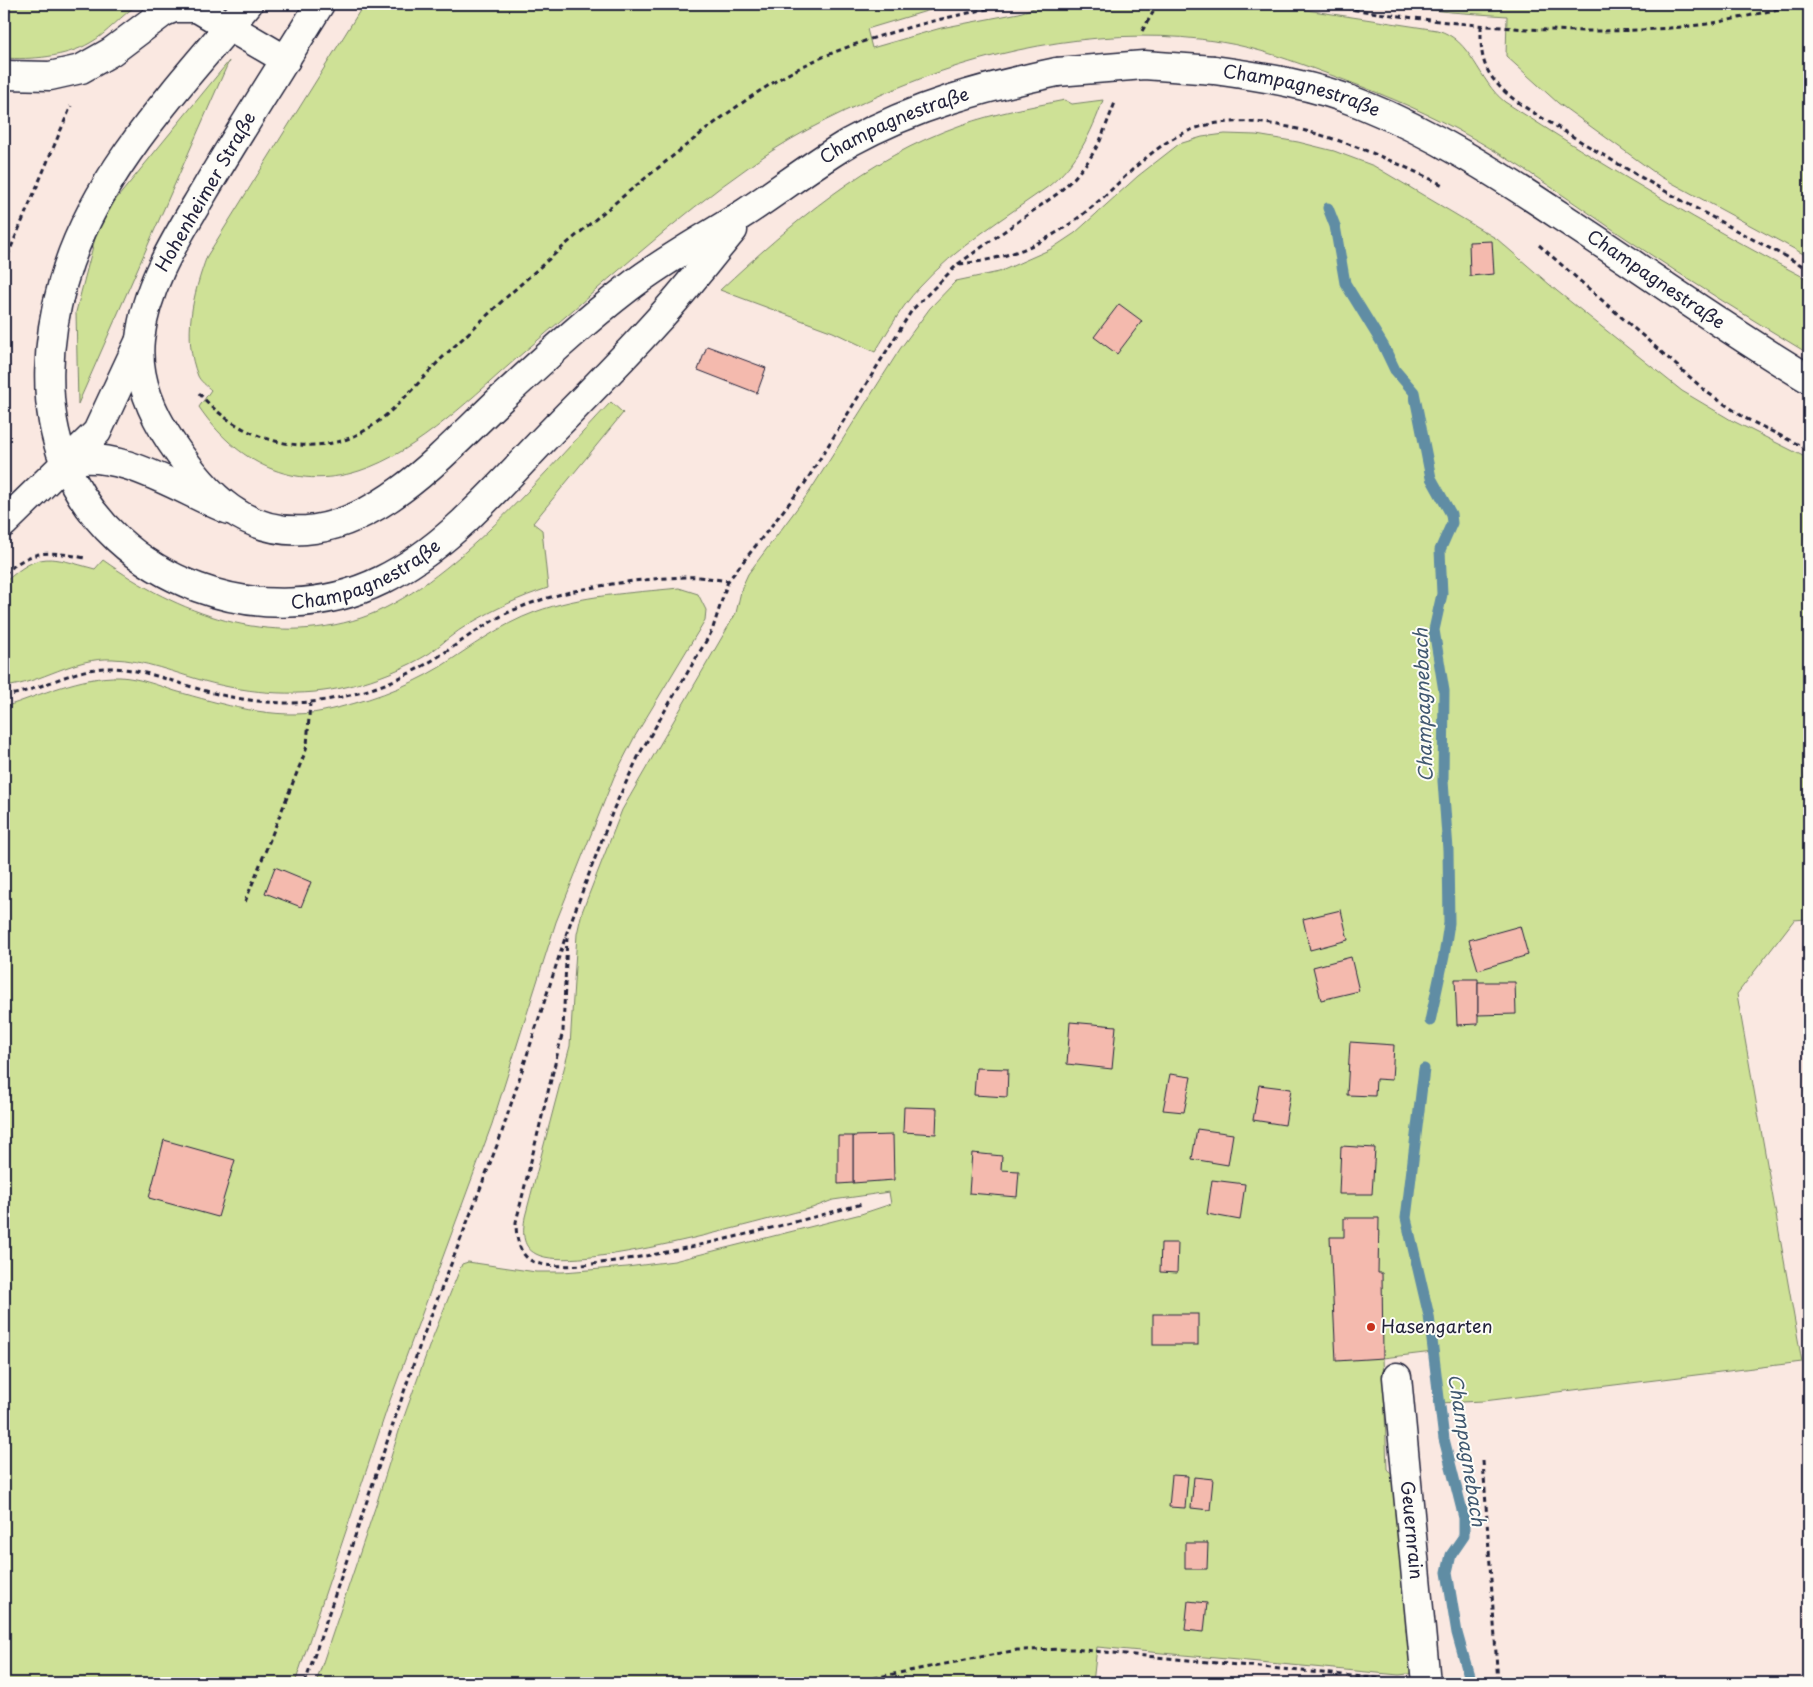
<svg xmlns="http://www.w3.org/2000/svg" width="1813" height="1687" font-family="'Playpen Sans',sans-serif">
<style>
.green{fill:#cee196;stroke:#788268}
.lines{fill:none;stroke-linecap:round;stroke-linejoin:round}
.stream{stroke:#608da4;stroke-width:11}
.building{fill:#f4baae;stroke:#22223b}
.minor-casing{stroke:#22223b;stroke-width:31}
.major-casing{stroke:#22223b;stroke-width:31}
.path{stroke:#22223b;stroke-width:3;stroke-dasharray:5 4;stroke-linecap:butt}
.minor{stroke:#fdfcf7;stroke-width:28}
.major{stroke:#fdfcf7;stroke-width:28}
.major-bridge-casing{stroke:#22223b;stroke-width:31;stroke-linecap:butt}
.major-bridge{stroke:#fdfcf7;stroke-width:28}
.poi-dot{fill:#c8321e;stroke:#fdfcf7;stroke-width:2}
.labels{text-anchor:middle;stroke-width:4;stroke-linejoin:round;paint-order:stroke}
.street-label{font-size:18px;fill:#22223b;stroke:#fdfcf7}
.poi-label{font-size:18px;fill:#22223b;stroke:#fdfcf7;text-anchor:start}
.water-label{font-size:19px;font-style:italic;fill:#415870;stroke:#fdfcf7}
</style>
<rect width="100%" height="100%" fill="#fae8e1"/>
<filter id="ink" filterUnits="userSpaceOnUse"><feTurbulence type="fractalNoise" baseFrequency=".02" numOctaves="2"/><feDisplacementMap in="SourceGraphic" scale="10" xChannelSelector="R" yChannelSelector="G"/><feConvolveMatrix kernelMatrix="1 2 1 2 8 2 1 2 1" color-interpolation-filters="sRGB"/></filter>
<g filter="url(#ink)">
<!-- green -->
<g class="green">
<path d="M4 4H139C121 15 108 33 90 43 66 57 31 60 4 58Z"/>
<path d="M364 4H950L867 29 872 48 941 28 1019 13 1046 4H1267L1437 30C1472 39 1478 81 1505 102 1604 166 1705 226 1809 280V354C1751 319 1693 283 1636 245 1577 206 1519 162 1456 129 1415 107 1372 90 1328 74 1293 61 1258 48 1221 42 1117 25 999 46 902 86 851 107 799 131 754 163 672 220 600 288 524 352 476 393 419 452 359 471 293 492 236 462 199 407L211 390C207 386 200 381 198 376 182 337 193 294 207 256Z"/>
<path d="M1386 4H1809V257L1661 177 1558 103 1506 56 1507 16 1450 12Z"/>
<path d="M229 61 78 404 76 312 100 219Z"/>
<path d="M1065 100 1072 104 1103 100C1091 134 1077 163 1049 186 1004 218 956 247 919 288 901 307 889 330 875 352L833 332 720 290C792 223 867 158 961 125 995 113 1030 107 1065 100Z"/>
<path d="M1225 134 1256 135 1298 142 1334 151 1374 166 1497 239 1557 291 1682 391 1731 420 1809 459V922L1806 919 1794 920 1737 994 1802 1362 1484 1401 1439 1403 1433 1352 1383 1358 1387 1469 1394 1477 1416 1673 1399 1675 1097 1647 1093 1683H316L376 1505 400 1428 430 1344 462 1264 468 1262 536 1272H563L627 1267 674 1261 861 1214 891 1204 889 1192 833 1200 812 1208C763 1220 574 1275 536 1254 521 1246 523 1231 525 1217L570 1046 577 934 582 912 622 810 736 613 742 587 748 574 810 491 900 349 930 308 956 281 999 272 1051 249 1075 233 1138 176 1179 144 1202 137Z"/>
<path d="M611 402 623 413 533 523 542 530 548 588C520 597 495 609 469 624 455 632 443 643 430 653 406 668 377 679 350 686 303 698 251 694 204 681 175 673 144 660 113 659 74 657 41 683 4 687V583C40 550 50 557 95 569L103 560C179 614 268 648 361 618 449 589 547 469 611 402Z"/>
<path d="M679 588 698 594 706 610 705 620 634 738 614 777 556 922 492 1124 389 1403 295 1683H4V707C41 695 80 676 120 677 139 678 157 685 175 691 221 704 275 721 324 711 364 702 404 689 440 667 471 647 500 625 535 612 581 595 631 593 679 588Z"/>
</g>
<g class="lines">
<!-- stream -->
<g class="stream">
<path d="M1328 208 1335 226 1345 283 1383 345 1395 370 1414 392 1431 478 1451 514 1452 523 1440 550 1442 594 1434 630 1444 691 1443 781 1448 850 1449 923 1444 956 1430 1021"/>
<path d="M1424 1069 1406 1218 1429 1316 1444 1439 1464 1518V1536L1451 1555 1447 1572 1457 1633 1471 1683"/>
</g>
</g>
<!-- building -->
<g class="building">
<path d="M1492 241 1494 274 1470 276 1469 242Z"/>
<path d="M1119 304 1142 321 1117 354 1094 337Z"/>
<path d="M707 346 766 368 757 393 698 370Z"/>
<path d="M275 867 311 882 301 907 265 893Z"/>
<path d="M1341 910 1348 940 1310 950 1303 919Z"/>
<path d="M1520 926 1528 955 1478 970 1469 940Z"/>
<path d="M1351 957 1359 991 1321 1000 1313 967Z"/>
<path d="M1455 979H1478V1024L1457 1025Z"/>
<path d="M1478 982H1515L1516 1014 1478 1015Z"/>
<path d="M1070 1022 1116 1026 1112 1069 1067 1064Z"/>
<path d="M1350 1042 1394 1045 1392 1080 1376 1079 1375 1096 1347 1095Z"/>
<path d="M976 1068 1008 1069 1007 1097 974 1095Z"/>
<path d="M1170 1074 1191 1077 1184 1112 1163 1110Z"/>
<path d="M1259 1085 1291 1089 1285 1125 1253 1120Z"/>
<path d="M904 1107 937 1108 936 1134 903 1132Z"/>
<path d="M1197 1129 1233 1134 1228 1165 1192 1159Z"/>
<path d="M893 1135 894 1180 853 1183V1136Z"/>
<path d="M838 1136H853V1183L838 1184Z"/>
<path d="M164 1140 235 1160 218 1217 149 1198Z"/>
<path d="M1341 1146 1375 1148 1372 1194H1339Z"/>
<path d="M972 1153 1002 1156 1001 1170 1019 1171 1017 1197 969 1193Z"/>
<path d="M1212 1180 1245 1184 1240 1220 1207 1214Z"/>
<path d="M1344 1218H1379L1378 1273H1382L1383 1358 1336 1361 1330 1237H1344Z"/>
<path d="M1161 1243H1178L1177 1273 1160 1272Z"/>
<rect x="1153" y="1314" width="45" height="31"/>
<path d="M1172 1475 1188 1476 1185 1508 1169 1507Z"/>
<path d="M1194 1477 1213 1479 1210 1510 1191 1508Z"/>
<path d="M1185 1543H1208L1207 1569H1185Z"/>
<path d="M1188 1601 1207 1603 1204 1632 1185 1630Z"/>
</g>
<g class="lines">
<!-- minor casing -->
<g class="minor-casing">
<g id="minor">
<path d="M4 75 50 76 81 69 111 52 164 12 174 8H197L286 60"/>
<path d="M65 462C117 446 181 491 229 510"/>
<path d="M4 523 97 432 139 342"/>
<path id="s1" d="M1397 1377 1426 1683"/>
</g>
</g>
<!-- major casing -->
<g class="major-casing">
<g id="major">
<path id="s2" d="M248 4C180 85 92 177 63 282 47 338 42 405 64 461 112 583 267 637 382 580 447 548 496 489 545 438 583 399 621 361 657 321 684 292 708 260 733 230"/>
<path id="s3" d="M320 4C282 66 242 127 205 190 178 236 146 284 140 339 136 376 151 412 171 442 206 494 246 539 315 529 390 518 452 444 504 396 544 359 585 321 628 288 665 259 707 237 746 212 781 189 814 163 850 142 915 106 985 87 1057 72"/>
<path id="s4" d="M1214 70C1264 77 1315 85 1361 104 1433 133 1499 175 1562 217 1645 271 1725 329 1809 379"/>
</g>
</g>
<!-- path -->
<g class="path">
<path d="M1318 4C1445 24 1578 41 1707 24 1738 19 1769 11 1800 4"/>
<path d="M1481 25C1481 43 1480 60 1491 76 1508 101 1542 117 1567 133 1646 182 1727 226 1809 269"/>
<path d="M1142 31 1158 4"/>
<path d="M1539 245 1708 393 1745 418 1809 450"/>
<path d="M4 264 71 106"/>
<path d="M959 264C1023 258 1065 233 1111 190 1133 169 1158 144 1186 132 1260 99 1378 153 1445 186"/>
<path d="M199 393C233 434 292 456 344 440 383 428 414 386 441 359 460 341 479 323 498 305 550 257 603 212 658 168 710 126 763 82 825 56 885 31 949 16 1013 4"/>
<path d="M4 574C33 548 49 551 85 558"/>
<path d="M4 696C42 691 74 666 114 668 146 670 176 683 206 691 246 702 290 707 331 699 367 693 402 679 433 660 454 647 473 632 494 620 543 591 629 579 686 577 700 576 714 579 728 581L805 483 912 310 958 264 1057 194 1074 178 1089 160 1100 141 1116 100"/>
<path d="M245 902 304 755 307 746 310 703"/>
<path d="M567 937 563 1031 516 1222C516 1235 518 1252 530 1260 567 1286 810 1218 862 1204"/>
<path d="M1483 1461 1498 1683"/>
<path d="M305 1683 422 1339 501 1135 567 932 614 808 640 753 712 631 728 581"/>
<path d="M847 1683 1017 1650 1073 1649 1394 1680"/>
</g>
<!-- minor -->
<use href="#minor" class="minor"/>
<!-- major -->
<use href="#major" class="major"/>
<!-- major-bridge casing -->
<g class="major-bridge-casing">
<path id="major-bridge" d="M1057 72 1144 65 1214 70"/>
</g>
<!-- major-bridge -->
<use href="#major-bridge" class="major-bridge"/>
</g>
</g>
<!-- markers -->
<circle class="poi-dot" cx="1371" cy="1327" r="5"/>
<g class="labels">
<!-- street labels -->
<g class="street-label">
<text dy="6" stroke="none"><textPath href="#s4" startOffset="90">Champagnestraße</textPath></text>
<text dy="6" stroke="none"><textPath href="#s3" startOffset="1384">Champagnestraße</textPath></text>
<text transform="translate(206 192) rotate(-60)" y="6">Hohenheimer Straße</text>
<text dy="6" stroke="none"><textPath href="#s4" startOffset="495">Champagnestraße</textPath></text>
<text dy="6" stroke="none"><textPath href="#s2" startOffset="884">Champagnestraße</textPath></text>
<text dy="6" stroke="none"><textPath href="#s1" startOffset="154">Geuernrain</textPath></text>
</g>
<!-- poi labels -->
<g class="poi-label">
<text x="1381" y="1333">Hasengarten</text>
</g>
<!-- water labels -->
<g class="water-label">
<text transform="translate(1423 705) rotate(-92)" y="7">Champagnebach</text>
<text transform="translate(1467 1450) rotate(81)" y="7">Champagnebach</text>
</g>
</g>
<!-- margin -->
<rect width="1813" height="1687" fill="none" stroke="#fdfcf7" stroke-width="20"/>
<rect x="10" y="10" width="1793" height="1667" fill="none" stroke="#22223b" stroke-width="2" filter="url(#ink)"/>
</svg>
